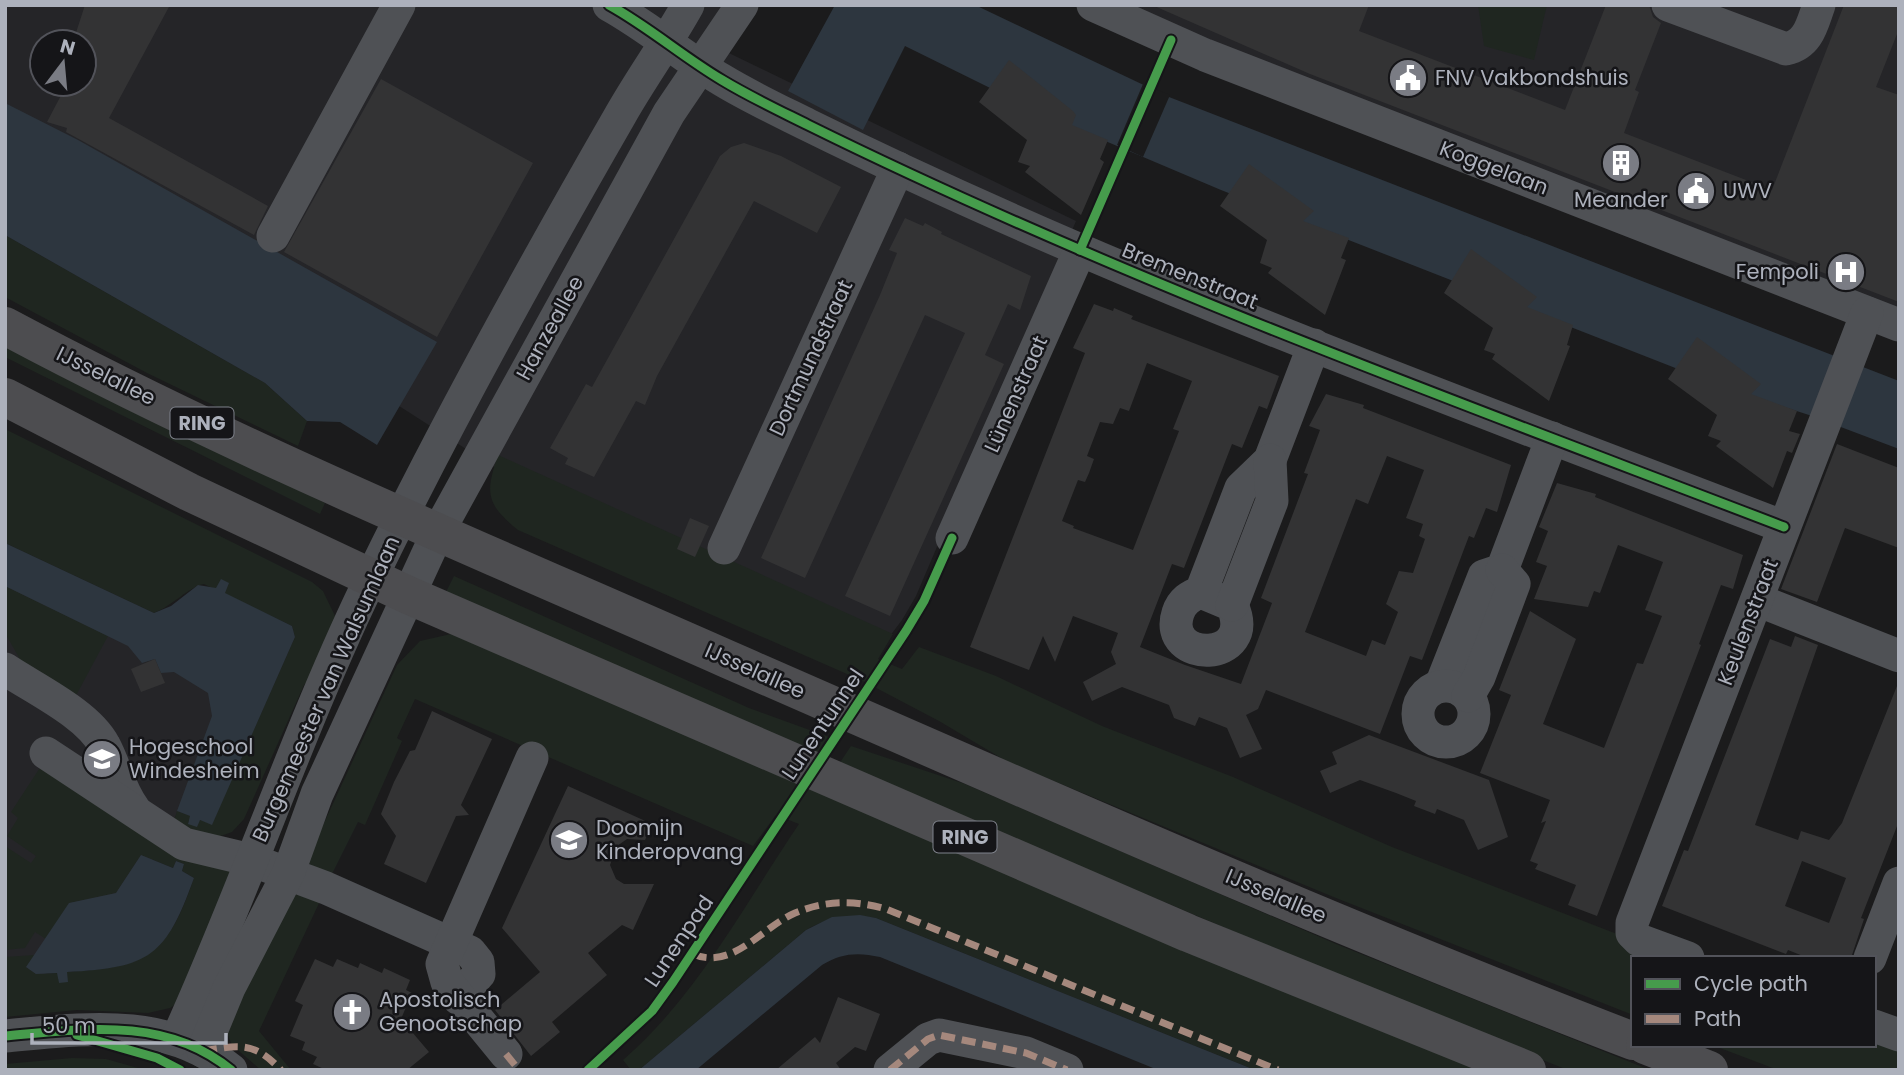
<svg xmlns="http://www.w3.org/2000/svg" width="1904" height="1075" font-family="Poppins,sans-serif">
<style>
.built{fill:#252528;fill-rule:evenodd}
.green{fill:#1f2620}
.water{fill:#2d363f}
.pier{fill:#1b1b1c}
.building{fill:#333334;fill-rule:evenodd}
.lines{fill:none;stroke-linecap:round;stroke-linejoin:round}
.minor{stroke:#4f5155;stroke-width:33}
.major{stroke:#4d4d50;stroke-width:38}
.quiet{stroke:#a5887d;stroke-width:7;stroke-dasharray:14 7;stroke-linecap:butt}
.cycleway-casing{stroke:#151518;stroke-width:13}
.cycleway{stroke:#469c4c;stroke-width:9}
.labels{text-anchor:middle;stroke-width:5;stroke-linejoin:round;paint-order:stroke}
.shield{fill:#151518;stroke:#7f828b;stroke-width:2}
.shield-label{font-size:19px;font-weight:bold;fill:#adb1bc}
.poi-label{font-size:21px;fill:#adb1bc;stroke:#151518;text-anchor:start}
.street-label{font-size:21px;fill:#adb1bc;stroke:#151518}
</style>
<rect width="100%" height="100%" fill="#1b1b1c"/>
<!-- built -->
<g class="built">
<path d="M5 5H723L704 41 1076 221 916 596 902 620 868 665 525 487 368 386 5 177ZM42 42H84V84H42Z"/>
<path d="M1111 5H1899V315Z"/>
<path d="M5 581 136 644 213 693 217 711 180 808 149 866 5 1016Z"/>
</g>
<!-- green -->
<g class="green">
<path d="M1478 5H1547L1534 60 1484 46Z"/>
<path d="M5 235 265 383 307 421 298 446 147 373 5 297Z"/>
<path d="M5 346 325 503 320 514 5 357Z"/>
<path d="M5 429 312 582 323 591 335 616 327 659 304 685 244 819 232 832 218 837 173 824 177 811 191 816 188 823 200 820 212 824 295 637 292 626 204 584C190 586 172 606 154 613L5 543Z"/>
<path d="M498 455 893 634 878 659 902 669 919 647 996 676 1102 726 1233 777 1392 847 1679 958H1633V1015L1336 898 1008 762 939 721 863 681 518 530C486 504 485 493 498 455Z"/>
<path d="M454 576 749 708 829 737 817 755 445 594Z"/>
<path d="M5 586 108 636 72 703 25 668 5 633Z"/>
<path d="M451 634 1489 1070H1255L876 918C853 913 827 917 806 930L639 1070H631L623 1060C697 996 744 905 799 824L776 815 753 846 415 699 397 738 402 741 365 825 358 822 331 876 306 862 397 665 420 641Z"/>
<path d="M851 746 965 784 1336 944 1650 1070H1568L1454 1025 839 764Z"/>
<path d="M45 760 235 874 179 1002 170 1008 148 1013 77 1010 5 1017V957L35 955 26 967 36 974 58 973 59 983 66 972C148 967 167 956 194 878L182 871 184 864 176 861 173 868 141 855 116 893 70 903 46 939 35 932 25 948 5 950V846L31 863 36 856 7 836 18 818 11 812Z"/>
<path d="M293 890 321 899 259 1031 291 1070H261L232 1045 226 1031Z"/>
<path d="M1874 1031 1899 1040V1070H1778L1712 1045H1874Z"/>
<path d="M72 1058 106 1059 145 1070H5V1064Z"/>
</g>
<!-- water -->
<g class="water">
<path d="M835 5H975L1169 97 1899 381V449L1809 415 1729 389 1221 190 1051 118 905 46 863 130 788 91Z"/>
<path d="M5 103 78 140 437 342 377 445 340 422 307 421 265 383 5 235Z"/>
<path d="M5 543 154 613 171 606 198 585 216 588 221 579 229 583 225 593 292 626 295 637 212 825 200 820 197 827 188 824 190 816 177 811 212 716 208 693 174 672 161 673 155 659 142 663 128 646 5 586Z"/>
<path d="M141 855 173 868 176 861 184 864 182 871 194 878C166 956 150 968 67 972L68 982 59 983 57 973 36 974 26 967 69 903 116 893Z"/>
<path d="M860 915 876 918 1255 1070H1158L880 957C858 952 841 953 822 965L696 1070H639L806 930 832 917Z"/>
</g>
<!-- pier -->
<path class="pier" d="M1143 84 1170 95 1143 157 1117 145Z"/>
<!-- building -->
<g class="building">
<path d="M85 5H170L109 118 268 206 254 235 66 132 67 128 47 122 67 84H84V42H73Z"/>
<path d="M1152 5H1369L1359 31 1565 110 1606 5H1649L1653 17 1661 23 1635 90 1639 92 1624 133 1772 190 1844 5H1899V29L1876 87 1899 95V302L1310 74Z"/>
<path d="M1009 60 1073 111 1076 115 1072 125 1108 140 1100 159 1104 162 1081 215 1025 172 1030 166 1018 162 1027 140 979 102Z"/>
<path d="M381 79 533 163 437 337 284 252Z"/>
<path d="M744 143 781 156 841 187 817 233 754 201 657 376 645 405 636 401 594 477 565 464 568 458 550 448 586 384 592 387 720 156 731 147Z"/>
<path d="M1249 164 1314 211 1303 221 1349 238 1341 258 1346 260 1325 315 1268 273 1272 268 1260 263 1267 240 1220 206Z"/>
<path d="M905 218 923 226 925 223 942 232 941 234 1031 276 1020 310 1008 304 985 355 1004 364 890 616 845 596 965 333 925 315 805 578 761 558 880 295 897 253 889 250Z"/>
<path d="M1471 249 1537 297 1527 307 1573 325 1567 345 1570 346 1549 401 1492 359 1495 354 1484 350 1493 328 1444 293Z"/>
<path d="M1094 304 1113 311 1114 308 1133 316 1131 319 1279 376 1267 409 1259 406 1242 448 1232 444 1184 568 1172 564 1140 647 1185 665 1241 684 1272 603 1261 598 1308 474 1304 473 1320 430 1309 426 1326 394 1364 405 1363 408 1511 465 1497 512 1486 508 1474 538 1469 536 1422 660 1410 656 1380 734 1266 690 1258 709 1246 715 1262 749 1240 758 1227 728 1199 717 1195 726 1174 718 1169 705 1122 687 1092 701 1083 682 1116 664 1111 652 1118 633 1073 616 1055 662 1043 636 1029 670 970 647 1085 353 1073 348ZM1147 363 1192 381 1173 429 1179 431 1133 550 1073 528 1074 526 1062 521 1078 480 1085 482 1089 473 1094 459 1087 456 1100 422 1113 424 1120 408 1129 411ZM1387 456 1424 470 1406 518 1423 524 1419 536 1425 539 1413 573 1399 571 1386 604 1398 612 1385 645 1372 640 1366 656 1305 632 1356 499 1368 504Z"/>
<path d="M1697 337 1761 384 1751 394 1797 411 1789 431 1800 434 1792 453 1787 451 1773 488 1716 446 1721 441 1708 436 1717 415 1668 379Z"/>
<path d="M1837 444 1899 468V548L1845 528 1817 602 1781 589Z"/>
<path d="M1557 483 1596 494 1595 497 1743 555 1733 589 1721 585 1699 644 1701 645 1597 916 1568 905 1576 885 1535 869 1538 864 1530 861 1546 821 1541 823 1550 800 1480 773 1511 695 1499 690 1530 611 1576 639 1543 724 1604 748 1637 663 1643 664 1662 616 1645 610 1663 562 1618 545 1600 593 1594 591 1588 607 1534 599 1547 566 1536 562 1548 531 1539 527Z"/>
<path d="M690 518 709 526 695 557 677 549Z"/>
<path d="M1795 636 1818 645 1755 825 1798 840 1801 831 1829 840 1842 823 1899 681V821L1861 918 1864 919 1851 958H1808L1788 950 1786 954 1662 906 1684 850 1688 851 1770 639 1791 647ZM1802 861 1846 878 1829 923 1785 906Z"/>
<path d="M155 659 165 683 141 692 131 669Z"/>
<path d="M432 711 492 739 461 805 469 815 456 816 426 883 384 864 396 836 381 814 394 782 410 751 415 750Z"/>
<path d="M1369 735 1489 780 1508 837 1478 850 1464 820 1437 809 1435 814 1414 806 1416 801 1396 793 1360 780 1330 793 1320 771 1337 764 1332 752Z"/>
<path d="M568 786 652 824 645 840 627 839 617 846 610 865 616 879 624 884H654L633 930 622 925 588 953 607 975 552 1022 560 1032 531 1056 495 1010 540 972 502 928Z"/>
<path d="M315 959 333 967 337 959 358 968 360 963 382 973 384 968 410 980 406 990 412 993 401 1019 429 1052 407 1070H326L313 1064 317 1057 302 1050 305 1042 290 1036 303 1005 295 1001Z"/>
<path d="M838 997 880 1014 866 1051 855 1047 836 1063 841 1070H776L815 1037 820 1043Z"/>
</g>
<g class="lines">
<!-- minor -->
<g class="minor">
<path d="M609 5C649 27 683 57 722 80 750 97 780 111 808 125 1124 281 1456 401 1784 527"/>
<path d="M1093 5 1205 55 1899 325"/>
<path d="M1668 5 1786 49C1809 44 1812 24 1819 5"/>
<path d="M273 236 399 5"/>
<path d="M952 538 1080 250"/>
<path d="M724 548 898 168"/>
<path d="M1201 592 1232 605C1259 664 1161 664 1178 613 1182 601 1190 596 1201 592L1241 488 1270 460 1314 345"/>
<path d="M1757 600 1899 656"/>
<path d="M1232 605 1272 501 1270 460"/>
<path d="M5 669C35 689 88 714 104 745 116 767 119 789 134 809"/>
<path d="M1441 685 1484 576 1502 570 1552 438"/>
<circle cx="1446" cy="714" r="28"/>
<path d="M1468 696 1479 677 1514 584 1502 570"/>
<path d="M46 753 184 844 251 860 326 888 470 952 478 962 479 974 458 998"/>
<path d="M1688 958 1639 940 1632 933V923L1867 313"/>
<path d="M1870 958 1899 883"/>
<path d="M1874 1026 1899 1035"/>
<path d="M5 1036C83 1029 166 1016 231 1070"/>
<path d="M177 1039C247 886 299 725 373 574 449 418 534 265 621 114 642 77 667 43 688 5"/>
<path d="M203 1051 229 988 288 874 317 794 437 534 669 113 742 5"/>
<path d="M506 1054 447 982 442 964 532 758"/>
<path d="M890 1070 928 1039 939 1035 1026 1053 1067 1070"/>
</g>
<!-- major -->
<g class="major">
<path d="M5 326C239 451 485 552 727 659 1027 790 1327 924 1633 1041"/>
<path d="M5 397 189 492 408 595 1188 933 1527 1070"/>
<path d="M1645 1045 1709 1070"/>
</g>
<!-- quiet -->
<g class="quiet">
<path d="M693 954C732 971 762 927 795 913 826 900 854 900 886 909L1278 1070"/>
<path d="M203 1051C239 1045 254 1041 281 1070"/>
<path d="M506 1054 519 1070"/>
<path d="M890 1070 928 1039 939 1035 1026 1053 1067 1070"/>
</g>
<!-- cycleway casing -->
<g class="cycleway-casing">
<g id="cycleway">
<path d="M609 5C649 27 683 57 722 80 750 97 780 111 808 125 1124 281 1456 401 1784 527"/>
<path d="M1080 250 1171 40"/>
<path d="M77 1035 157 1058 180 1070"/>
<path d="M5 1036C83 1029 166 1016 231 1070"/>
<path d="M588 1070 652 1011 673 982 906 631 924 601 952 538"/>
</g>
</g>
<!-- cycleway -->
<use href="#cycleway" class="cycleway"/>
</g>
<!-- icons -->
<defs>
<g id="civic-disc" transform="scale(2.0125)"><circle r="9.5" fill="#7a7c84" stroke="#151518"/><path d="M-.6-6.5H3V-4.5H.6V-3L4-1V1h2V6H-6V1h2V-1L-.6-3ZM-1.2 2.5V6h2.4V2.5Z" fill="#fff"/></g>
<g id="building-disc" transform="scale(2.0125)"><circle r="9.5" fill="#7a7c84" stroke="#151518"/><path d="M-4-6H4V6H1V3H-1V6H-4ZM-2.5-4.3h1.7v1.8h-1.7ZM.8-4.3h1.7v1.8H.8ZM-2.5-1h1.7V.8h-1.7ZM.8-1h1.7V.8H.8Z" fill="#fff"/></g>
<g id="hospital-disc" transform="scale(2.0125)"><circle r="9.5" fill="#7a7c84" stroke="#151518"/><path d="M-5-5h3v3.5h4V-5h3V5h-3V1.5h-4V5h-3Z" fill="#fff"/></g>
<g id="university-disc" transform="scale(2.0125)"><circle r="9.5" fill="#7a7c84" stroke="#151518"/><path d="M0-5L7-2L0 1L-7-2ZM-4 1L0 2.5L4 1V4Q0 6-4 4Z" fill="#fff"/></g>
<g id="school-disc" transform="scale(2.0125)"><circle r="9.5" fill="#7a7c84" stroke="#151518"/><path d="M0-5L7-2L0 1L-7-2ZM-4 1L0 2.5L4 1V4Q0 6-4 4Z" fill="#fff"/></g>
<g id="church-disc" transform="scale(2.0125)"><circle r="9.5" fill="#7a7c84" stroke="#151518"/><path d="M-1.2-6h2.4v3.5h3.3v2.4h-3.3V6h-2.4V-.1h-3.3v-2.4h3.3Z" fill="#fff"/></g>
</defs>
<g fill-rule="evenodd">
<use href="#civic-disc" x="1408" y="78"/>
<use href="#building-disc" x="1621" y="163"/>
<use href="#civic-disc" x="1696" y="191"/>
<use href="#hospital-disc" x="1846" y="272"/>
<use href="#university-disc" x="102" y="759"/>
<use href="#school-disc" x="569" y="840"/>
<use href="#church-disc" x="352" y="1012"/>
</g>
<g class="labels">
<!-- shield labels -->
<g class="shield">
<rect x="170.5" y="407.5" width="63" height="31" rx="5"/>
<rect x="933.5" y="821.5" width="63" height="31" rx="5"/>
</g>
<g class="shield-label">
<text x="202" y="430">RING</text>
<text x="965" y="844">RING</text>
</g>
<!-- poi labels -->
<g class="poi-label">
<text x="1435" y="85">FNV Vakbondshuis</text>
<text x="1723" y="198">UWV</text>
<text x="1621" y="207" text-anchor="middle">Meander</text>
<text x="1819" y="279" text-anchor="end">Fempoli</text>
<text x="129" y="754">Hogeschool<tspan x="129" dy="24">Windesheim</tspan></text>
<text x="596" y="835">Doomijn<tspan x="596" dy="24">Kinderopvang</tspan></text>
<text x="379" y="1007">Apostolisch<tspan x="379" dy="24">Genootschap</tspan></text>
</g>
<!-- street labels -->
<g class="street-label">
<text transform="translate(1494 168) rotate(21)" y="7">Koggelaan</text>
<text transform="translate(1190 276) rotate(22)" y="7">Bremenstraat</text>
<text transform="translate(550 328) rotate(-61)" y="7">Hanzeallee</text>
<text transform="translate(811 358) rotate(-65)" y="7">Dortmundstraat</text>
<text transform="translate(106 376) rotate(26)" y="7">IJsselallee</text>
<text transform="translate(1016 394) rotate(-66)" y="7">Lünenstraat</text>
<text transform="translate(1748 622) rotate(-69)" y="7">Keulenstraat</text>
<text transform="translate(755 671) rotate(24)" y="7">IJsselallee</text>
<text transform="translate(326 689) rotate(-66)" y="7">Burgemeester van Walsumlaan</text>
<text transform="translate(823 724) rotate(-56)" y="7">Lunentunnel</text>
<text transform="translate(1276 896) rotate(23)" y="7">IJsselallee</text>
<text transform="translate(679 941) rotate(-56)" y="7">Lunenpad</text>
</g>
</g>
<!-- border -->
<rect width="1904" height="1075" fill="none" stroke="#adb1bc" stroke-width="14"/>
<!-- legend -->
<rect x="1631" y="956" width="245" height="91" fill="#151518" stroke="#52535a" stroke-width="2"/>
<rect x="1645" y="979" width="35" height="10" fill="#469c4c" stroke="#52535a" stroke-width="2"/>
<text x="1694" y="991" font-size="21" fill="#adb1bc">Cycle path</text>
<rect x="1645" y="1014" width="35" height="10" fill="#a5887d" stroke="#52535a" stroke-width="2"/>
<text x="1694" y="1026" font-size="21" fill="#adb1bc">Path</text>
<!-- north arrow -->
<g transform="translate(63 63) rotate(16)"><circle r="33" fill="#151518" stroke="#52535a" stroke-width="2"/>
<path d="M0-5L12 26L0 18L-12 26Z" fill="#7a7c84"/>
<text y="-10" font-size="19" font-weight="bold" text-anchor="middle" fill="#adb1bc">N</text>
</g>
<!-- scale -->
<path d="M32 1033v10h194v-10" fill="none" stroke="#adb1bc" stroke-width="3.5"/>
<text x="42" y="1033" font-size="21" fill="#adb1bc" stroke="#151518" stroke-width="5" paint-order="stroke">50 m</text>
</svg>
